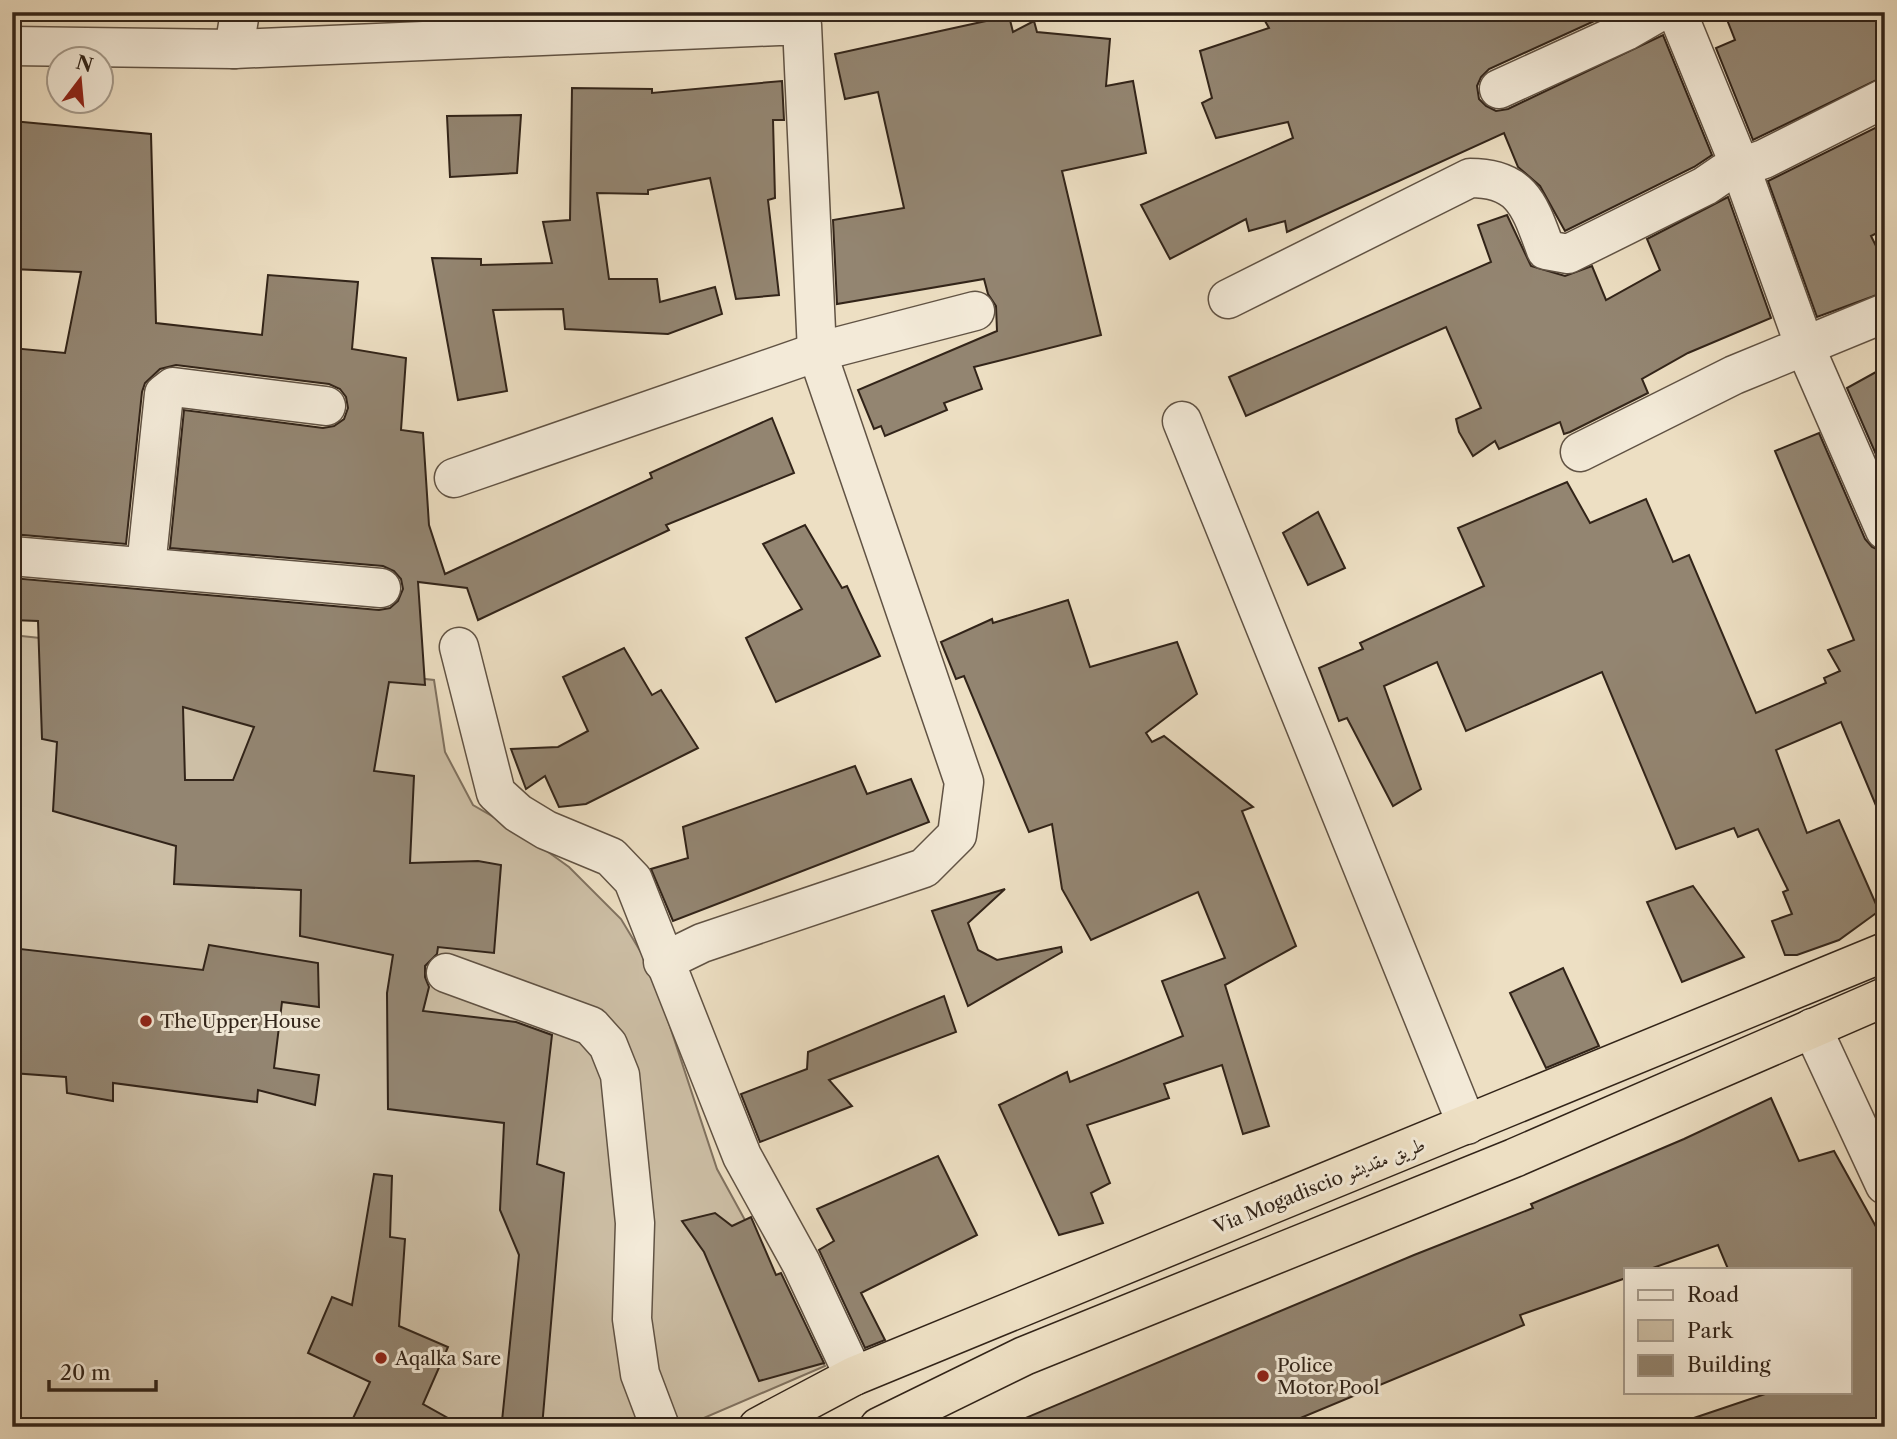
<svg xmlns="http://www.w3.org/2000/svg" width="1897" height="1439" font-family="'Libre Caslon Text',Amiri,serif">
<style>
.green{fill:#cdbfa6;stroke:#807260;stroke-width:2}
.building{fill:#938571;stroke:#322419;stroke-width:2;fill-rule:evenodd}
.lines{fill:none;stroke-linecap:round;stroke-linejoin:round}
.minor-casing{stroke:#615344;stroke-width:41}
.highway-casing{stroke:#322419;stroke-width:41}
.minor{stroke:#f3ead8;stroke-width:38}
.highway{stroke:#eddfc3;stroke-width:38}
.poi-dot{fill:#8f2418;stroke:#f3ead8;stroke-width:2.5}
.labels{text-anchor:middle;stroke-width:6;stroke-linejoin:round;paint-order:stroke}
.poi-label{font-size:19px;fill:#322419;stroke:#f3ead8;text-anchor:start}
.street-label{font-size:19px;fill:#322419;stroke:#f3ead8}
</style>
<rect width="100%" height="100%" fill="#eddfc3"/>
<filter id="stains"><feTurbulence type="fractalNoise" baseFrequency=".00286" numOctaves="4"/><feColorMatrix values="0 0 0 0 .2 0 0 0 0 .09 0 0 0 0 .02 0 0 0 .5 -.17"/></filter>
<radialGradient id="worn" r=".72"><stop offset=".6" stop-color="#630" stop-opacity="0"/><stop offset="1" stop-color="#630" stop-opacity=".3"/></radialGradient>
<!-- green -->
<path class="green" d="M12 635 434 680 445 752 473 805 523 834 569 867 621 919 651 969 717 1169 825 1366 683 1427H12Z"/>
<!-- building -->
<g class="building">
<path d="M1286 12H1614L1489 69 1481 77 1477 86 1479 99 1486 106 1496 111 1508 109 1663 35 1712 155 1694 167 1565 231 1540 186 1518 167 1504 133 1287 232 1285 221 1249 231 1246 219 1170 259 1141 205 1293 138 1288 122 1216 138 1202 103 1212 98 1200 51 1269 28 1265 21Z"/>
<path d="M1724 12H1885V76L1753 140 1716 48 1735 40Z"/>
<path d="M1009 16 1013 32 1034 21 1037 32 1110 39 1106 86 1133 81 1146 153 1062 171 1101 335 974 367 982 389 944 403 947 410 885 436 881 426 874 429 858 390 997 331 996 306 988 294 984 279 837 304 833 220 904 208 878 92 845 99 835 54Z"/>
<path d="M782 81 784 120H773L775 198 768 200 779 295 736 299 710 178 648 190V194L597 193 609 279H657L660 302 715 287 722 314 668 334 565 329 563 309 493 310 507 391 458 400 432 258 481 259V265L552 263 543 222 570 220 572 88 652 89V93Z"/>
<path d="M521 115 517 173 450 177 447 116Z"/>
<path d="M12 121 151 134 156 323 262 335 268 275 358 282 352 349 406 358 401 430 423 433 429 525 445 574 652 478 650 473 772 418 794 473 666 525 669 530 478 620 467 588 418 582 425 685 389 682 374 771 414 776 410 863 478 861 501 865 494 953 438 947 437 954 425 966V977L429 987 423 1011 516 1022 552 1035 537 1164 564 1173 542 1427 502 1421 519 1255 500 1210 504 1123 388 1109 387 993 393 955 300 936 301 890 174 884 176 846 53 811 57 742 42 739 38 621 12 620V578L379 610 390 608 398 601 403 589 401 579 394 571 383 566 170 548 184 410 323 428 334 426 344 419 348 408 346 397 340 389 329 384 176 365 160 369 145 383 142 392 126 544 12 534V348L65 353 81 272 12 269ZM183 707 254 727 233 780H185Z"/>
<path d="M1885 123V229L1871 236 1885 264V292L1817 317 1768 181Z"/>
<path d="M1728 197 1771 318 1688 353 1642 379 1648 393 1570 432 1564 434 1560 422 1499 449 1495 441 1473 456 1459 432 1456 419 1481 408 1446 327 1246 416 1229 377 1491 262 1478 225 1507 215 1531 266 1565 276 1592 266 1606 300 1660 270 1647 239Z"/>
<path d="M1885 367V475L1847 388Z"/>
<path d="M1819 433 1865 539 1872 547 1881 551 1885 560V827L1841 722 1776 750 1807 833 1839 820 1879 911 1839 940 1797 955H1785L1772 921 1792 914 1783 892 1788 890 1758 829 1738 837 1734 828 1676 849 1602 672 1466 731 1437 662 1384 686 1421 789 1393 806 1347 718 1339 721 1319 668 1363 649 1360 643 1484 586 1458 528 1567 482 1590 523 1646 499 1673 562 1689 555 1756 713 1826 683 1824 678 1840 671 1828 650 1854 640 1775 451Z"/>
<path d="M1318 512 1345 568 1308 585 1283 533Z"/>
<path d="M805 525 842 588 847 586 880 656 776 702 746 638 802 609 763 544Z"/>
<path d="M1068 600 1090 667 1177 642 1197 694 1146 733 1152 742 1164 736 1253 807 1242 811 1296 946 1225 985 1269 1126 1243 1134 1222 1065 1164 1084 1169 1098 1087 1125 1110 1183 1091 1193 1103 1223 1059 1235 999 1105 1067 1072 1070 1082 1183 1036 1162 981 1225 958 1198 892 1091 940 1062 889 1052 824 1029 832 964 676 956 679 941 642 992 619 993 623Z"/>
<path d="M624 648 652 695 661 690 698 748 586 804 559 807 545 776 526 789 511 749 558 747 588 731 563 677Z"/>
<path d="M855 766 867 794 911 779 929 822 673 921 651 869 688 858 683 827Z"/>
<path d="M1693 886 1744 957 1682 982 1647 902Z"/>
<path d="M1005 889 968 923 978 950 997 960 1061 947 1062 952 968 1006 932 911Z"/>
<path d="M209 945 318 963 319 1007 282 1002 274 1068 319 1075 315 1105 258 1090 257 1102 113 1083V1101L67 1093 66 1077 12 1073V948L203 970Z"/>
<path d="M1563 968 1599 1046 1546 1068 1510 993Z"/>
<path d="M944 996 956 1032 829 1080 852 1106 760 1142 741 1094 807 1069 808 1052Z"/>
<path d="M1771 1098 1799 1161 1834 1151 1885 1243V1427H1683L1682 1422 1771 1392H1850V1269H1728L1718 1245 1650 1269H1626V1278L1520 1315 1524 1325 1279 1427H1004L1414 1255 1533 1208 1531 1204 1684 1139Z"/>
<path d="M938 1156 977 1235 861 1293 885 1340 865 1348 819 1250 834 1241 817 1209Z"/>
<path d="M374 1174 392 1176 390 1237 405 1239 399 1326 448 1347 423 1404 464 1427H349L370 1382 308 1353 332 1297 352 1305Z"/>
<path d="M715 1213 732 1226 751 1217 776 1275 781 1273 824 1363 759 1381 704 1252 682 1221Z"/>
</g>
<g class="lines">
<!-- minor casing -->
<g class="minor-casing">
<g id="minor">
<path d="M1677 12 1740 166 1805 347 1885 530"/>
<path d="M12 46 234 49 802 25 817 352 964 782 957 835 924 868 702 943 663 962"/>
<path d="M234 49 240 12"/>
<path d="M1499 89 1626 31 1659 12"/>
<path d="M1228 299 1470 178C1523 178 1530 207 1546 250L1568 254 1705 186 1724 173 1764 159 1885 98"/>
<path d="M1182 421 1467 1125"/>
<path d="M1580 452 1734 375 1885 313"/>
<path d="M454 478 817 352 975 311"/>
<path d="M12 556 381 588"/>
<path d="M146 567 164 394 173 387 326 406"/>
<path d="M459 647 496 793 518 813 546 830 611 857 633 880 742 1156 801 1263 854 1376"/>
<path d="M446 973 591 1026 608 1045 620 1075 635 1223 632 1319 640 1374 660 1427"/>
<path d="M1812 1028 1885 1185"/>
</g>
</g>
<!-- highway casing -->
<g class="highway-casing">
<g id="highway">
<path d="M758 1427 854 1376 1885 952"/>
<path d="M879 1427 1024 1356 1514 1158 1885 997"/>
</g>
</g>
<!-- minor -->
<use href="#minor" class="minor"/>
<!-- highway -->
<use href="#highway" class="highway"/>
</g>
<!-- markers -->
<g class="poi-dot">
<circle cx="146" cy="1021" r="7"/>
<circle cx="381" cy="1358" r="7"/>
<circle cx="1263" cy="1376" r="7"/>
</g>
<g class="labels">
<!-- poi labels -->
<g class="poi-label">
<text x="160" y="1028">The Upper House</text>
<text x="395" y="1365">Aqalka Sare</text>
<text x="1277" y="1372">Police<tspan x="1277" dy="22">Motor Pool</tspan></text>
</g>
<!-- street labels -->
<g class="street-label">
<text transform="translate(1319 1185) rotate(-22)" y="7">Via Mogadiscio طريق مقديشو</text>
</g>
</g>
<!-- margin -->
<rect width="1897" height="1439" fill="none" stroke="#eddfc3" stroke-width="42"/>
<rect x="14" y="14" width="1869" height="1411" fill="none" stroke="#322419" stroke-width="3.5"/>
<rect x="21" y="21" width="1855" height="1397" fill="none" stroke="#322419" stroke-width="2"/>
<!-- legend -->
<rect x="1624" y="1268" width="228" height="126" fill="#f3ead8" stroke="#a69b8c" stroke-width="2"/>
<rect x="1638" y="1290" width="35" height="10" fill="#f3ead8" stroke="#a69b8c" stroke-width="2"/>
<text x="1687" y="1302" font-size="21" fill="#322419">Road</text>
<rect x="1638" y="1320" width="35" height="21" fill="#cdbfa6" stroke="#a69b8c" stroke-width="2"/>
<text x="1687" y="1338" font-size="21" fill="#322419">Park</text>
<rect x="1638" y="1355" width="35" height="21" fill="#938571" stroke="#a69b8c" stroke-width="2"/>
<text x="1687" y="1372" font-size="21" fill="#322419">Building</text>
<!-- north arrow -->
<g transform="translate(80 80) rotate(16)"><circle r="33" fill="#f3ead8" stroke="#a69b8c" stroke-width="2"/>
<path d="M0-5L12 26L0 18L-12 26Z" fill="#8f2418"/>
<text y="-10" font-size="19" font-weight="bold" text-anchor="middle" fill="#322419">N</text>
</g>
<!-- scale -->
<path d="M49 1380v10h107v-10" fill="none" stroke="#322419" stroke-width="3.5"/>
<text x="60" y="1380" font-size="21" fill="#322419" stroke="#f3ead8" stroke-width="5" paint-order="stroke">20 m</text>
<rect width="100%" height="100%" filter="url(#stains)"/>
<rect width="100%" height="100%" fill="url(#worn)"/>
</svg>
